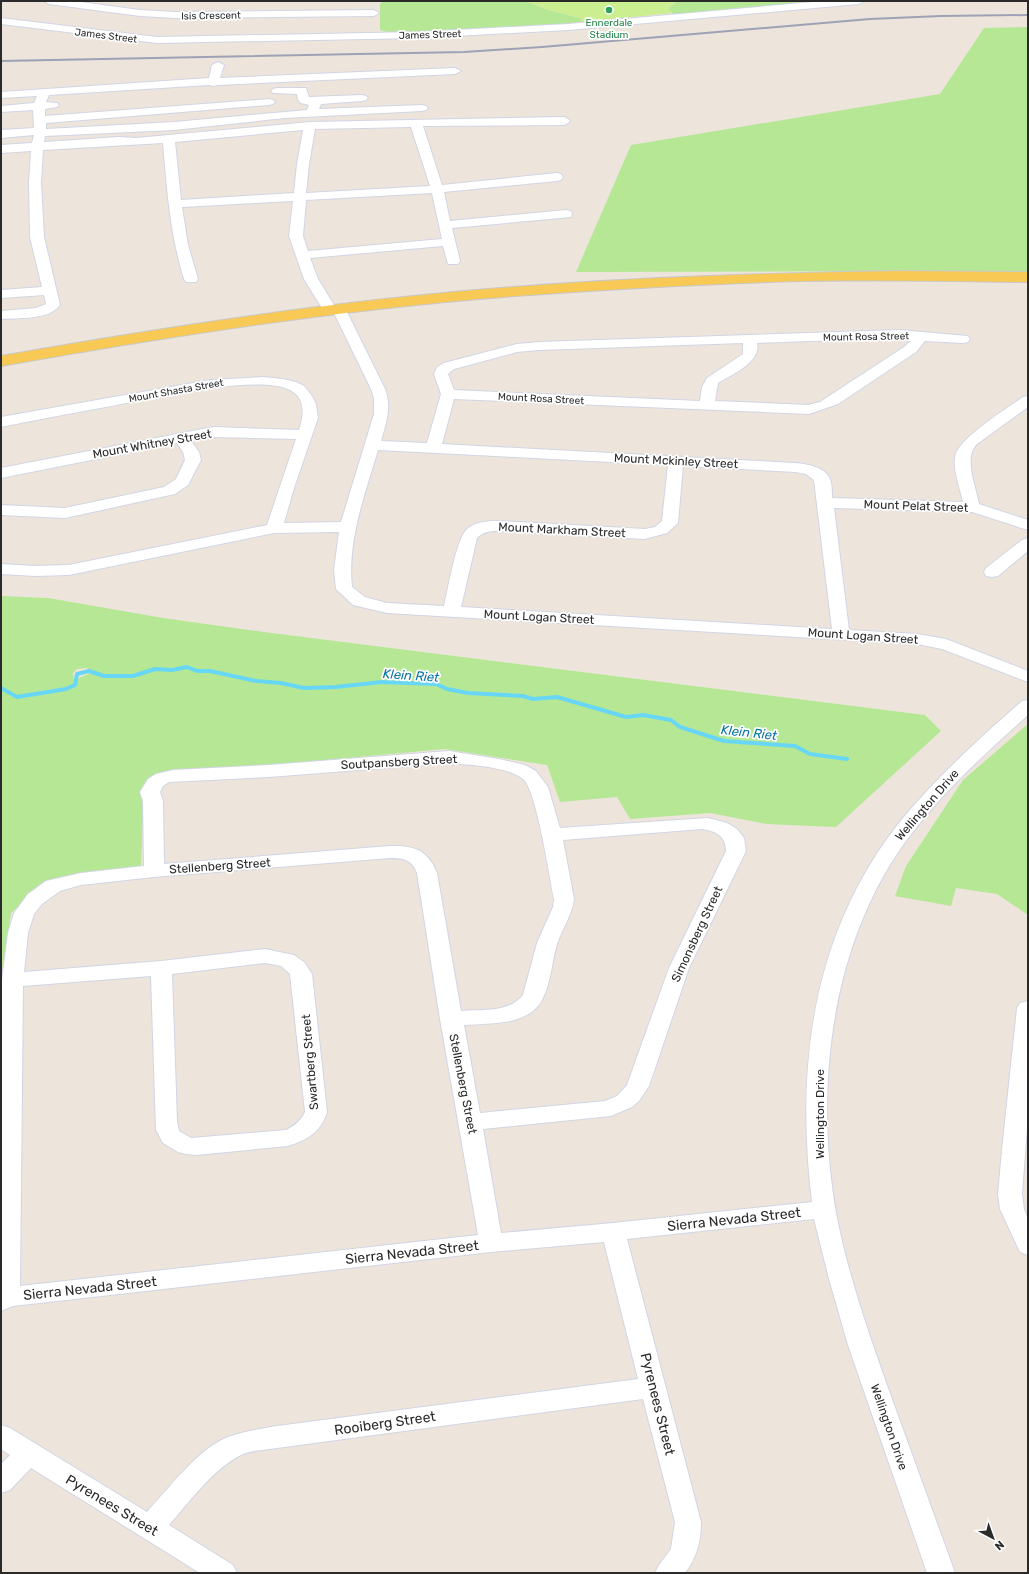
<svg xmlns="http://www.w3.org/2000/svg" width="1029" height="1574" font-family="Rubik,sans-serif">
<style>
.green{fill:#b5e795;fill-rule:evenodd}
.pitch{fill:#cbef90}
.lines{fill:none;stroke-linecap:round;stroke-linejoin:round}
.stream{stroke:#68d7f5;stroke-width:4}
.minor-casing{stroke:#d1d5e4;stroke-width:2}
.major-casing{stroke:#c8c8c8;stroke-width:2}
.minor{fill:#fff;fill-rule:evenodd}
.major{fill:#f8ca55;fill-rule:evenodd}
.rail{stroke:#9ea2b6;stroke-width:2}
.leisure-dot{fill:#2e9e5b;stroke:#fff;stroke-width:1.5}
.labels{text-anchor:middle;stroke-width:3.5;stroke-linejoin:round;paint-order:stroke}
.far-street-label{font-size:10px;fill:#2a2a2a;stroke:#fff}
.far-leisure-label{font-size:10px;fill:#27864d;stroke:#fff}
.street-label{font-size:12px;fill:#2a2a2a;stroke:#fff}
.water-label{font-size:13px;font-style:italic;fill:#0675a3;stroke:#fff}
.near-street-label{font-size:14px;fill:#2a2a2a;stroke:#fff}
</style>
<rect width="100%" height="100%" fill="#ede5db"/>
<!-- green -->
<g class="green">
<path d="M384 1H525L552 11 581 18 584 24 452 32 390 33 380 30V4Z"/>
<path d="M677 1H841L675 16 668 8Z"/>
<path d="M1028 27V274L907 271 576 272 631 145 940 94 984 28Z"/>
<path d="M1 596 48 598 163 618 264 632 925 715 941 731 836 827 766 824 710 813 630 819 617 797 560 802 547 765 445 749 163 775 144 787 141 867 48 882 11 913 1 978ZM86 668 92 670 93 672 74 680 73 673 77 669Z"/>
<path d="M1028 724V915L997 894 956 888 951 906 895 896 906 866 963 780Z"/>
</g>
<!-- pitch -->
<path class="pitch" d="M525 1H677L668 8 672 13 583 22 581 18 552 11Z"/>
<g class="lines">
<!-- stream -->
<path class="stream" d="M1 688 17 697 66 689 75 685 77 674 89 671 104 676H133L155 669 172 670 187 667 197 671H210L256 681 281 683 304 688 336 687 382 682 436 684 447 689 468 693 523 696 533 699 557 697 626 717 643 715 671 720 680 727 724 741 795 746 810 754 847 759"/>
<!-- minor casing -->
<g class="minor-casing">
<g id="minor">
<path d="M44 1H73L140 10 176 12 374 10 379 13 374 16 176 18 140 16 49 4Z"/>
<path d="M824 1H864L859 4 568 30 418 38 157 43 1 24V18L157 37 418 32 568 24Z"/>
<path d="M218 62 224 65 220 78 455 68 461 71 455 74 218 85 213 86 209 85 49 95 46 102 57 103 59 105 57 107 45 109V116L269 99 273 100 275 102 273 104 269 105 46 123V129L174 122 307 110 309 105 301 103 298 100 297 94 273 93 271 91 273 89 277 88H306L309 97 362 95 366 96 368 98 366 100 362 101 321 104 319 109 422 105 426 106 428 108 426 110 422 111 285 118 174 130 45 136 44 142 118 137 136 138 310 122 564 117 568 119 570 121 568 123 564 125 423 126 442 185 557 173 561 174 563 177 561 180 557 181 444 192 450 221 566 210 571 211 572 214 571 217 452 228 460 261 458 264H448L443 246 310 258 318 279 334 305H343L345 308 385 389C392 407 386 423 381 441L427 443 441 394 434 374 437 367 444 363 517 344 539 342 899 330 968 336 970 339 968 342 963 343 925 341 916 352 838 404 809 414 454 399 442 444 795 463C807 464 825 467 830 479 832 484 832 493 832 498L963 502C960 488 953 471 955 457 957 439 1008 408 1023 397L1028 396V407L977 444C963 457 976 487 979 504L1028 520V530L972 512 834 508 849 630 917 634 946 639 1028 671V682L942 649 917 644 387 613 353 605 336 589 334 570 339 532 274 533 69 575 36 576 1 574V564L36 566 69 565 267 525 296 439 213 437 191 441 199 452 201 460 188 485 175 494 65 518 1 515V505L65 508 164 487 176 479 185 460 183 452 177 443 1 478V468L213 427 299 430C304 416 306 398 290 390 258 373 144 400 106 407 71 413 36 420 1 427V417L210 380 263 377 283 379 296 382 304 386 312 396 316 404 318 418 294 488 284 523 341 522 374 414V398L371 389 334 313H325L304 279 289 236 293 201 182 207 188 245 198 279 196 282H186L184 279C170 234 167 190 163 143L43 150 41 182 44 237 60 305C50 320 17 318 1 319V311L36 308 46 304 44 295 1 298V290L42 287 30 237 29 182 31 151 1 153V145L32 143 34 135 1 138V130L34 128 33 110 1 112V106L34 103 37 96 1 98V92L209 78 212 65ZM411 127 430 186 306 193 309 164 315 129ZM303 130 297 164 294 193 181 200 175 142ZM432 193 442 239 308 251 303 236 306 200ZM899 338 911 341 904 347 820 402 808 405 715 401 718 383C731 375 762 362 757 343ZM743 343V354L707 378 702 387 700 401 454 390 448 374 454 369 517 352 539 350ZM378 450 668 465 662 521 655 527 645 529 497 521C487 521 475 522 467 529 456 539 448 590 444 606L387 603 365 597 352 587C347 541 365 494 378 450ZM683 466 795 472 806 474 814 480 832 629 461 607 477 538C483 532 489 531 497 531L645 539 667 533 678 523Z"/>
<path d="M1028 538V551L998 576 992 577 986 576 984 572 986 568 1022 540Z"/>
<path d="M1028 700V715C979 759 929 804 893 860 828 963 815 1099 837 1218 849 1279 871 1340 892 1399 913 1457 934 1515 955 1573H927L848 1345 829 1279 814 1219 627 1239 701 1522C701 1541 697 1557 685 1573H655L659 1565 671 1549 675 1522 643 1399 277 1448C266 1450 251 1450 241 1455 213 1469 189 1502 169 1525L233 1565 237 1573H200L31 1468 10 1490 1 1493V1464L10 1455 1 1449V1425L10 1428 147 1512C169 1488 199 1448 228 1437 244 1431 261 1429 277 1426L638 1379 604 1242 491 1252 13 1306 1 1311 2 980 8 933 14 913 28 894 46 881 81 873 144 866 143 801 140 792 148 779 156 774 173 770 269 765 449 751 499 759 525 765 536 771 548 787 560 828 708 818 727 823 737 829 744 838 746 851 689 968 649 1086 639 1101 632 1107 611 1116 483 1129 501 1233 613 1223 812 1202C795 1064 813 929 903 818 939 775 980 738 1022 701ZM449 763C470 765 506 766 523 779 536 788 550 879 554 899L553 907 537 943 523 995C509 1013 482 1009 461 1011L437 873C428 850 414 845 390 846L164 864 163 801 160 792 163 786 169 782 269 777ZM702 829C716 831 726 836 726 851L669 968 627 1085 617 1096 605 1101 480 1113 464 1025C491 1023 530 1026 543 998 551 982 552 961 557 944 562 929 572 915 574 899L563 840ZM390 858C404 858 412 860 417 873L440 1019 478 1235 20 1286 23 986 151 976 156 1130 163 1143 178 1152 186 1154 196 1155 288 1146C307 1140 321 1132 327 1112L312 974 304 962 294 955 265 949 161 961 24 972 28 933 34 914 42 904 60 891 81 885 154 877ZM265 963 281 966 290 974 305 1112C301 1121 294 1126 286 1130L191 1138 179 1131 177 1121 172 974Z"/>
<path d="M1028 1001V1115L1022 1194 1024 1209 1028 1219V1255L1020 1252 1000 1209 998 1194 1002 1150 1017 1008 1020 1003Z"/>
</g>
</g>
<!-- major casing -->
<g class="major-casing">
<path id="major" d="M899 271 1028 272V282C942 281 855 279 769 282 684 285 599 290 515 296 342 309 171 336 1 366V356C171 326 341 300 514 287 642 277 770 273 899 271Z"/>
</g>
<!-- minor -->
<use href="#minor" class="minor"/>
<!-- major -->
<use href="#major" class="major"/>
<!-- rail -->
<path class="rail" d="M1 61 464 52 542 47 870 19 941 16 1028 15"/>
</g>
<!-- markers -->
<circle class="leisure-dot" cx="609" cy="10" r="4"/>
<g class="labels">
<!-- far-street labels -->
<g class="far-street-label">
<text transform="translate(211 15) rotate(-1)" y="4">Isis Crescent</text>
<text transform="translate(430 34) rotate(-2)" y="4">James Street</text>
<text transform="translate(106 35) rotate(7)" y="4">James Street</text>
<text transform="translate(866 336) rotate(-1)" y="4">Mount Rosa Street</text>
<text transform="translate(176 390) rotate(-10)" y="4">Mount Shasta Street</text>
<text transform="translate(541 398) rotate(3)" y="4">Mount Rosa Street</text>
</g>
<!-- far-leisure labels -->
<g class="far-leisure-label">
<text x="609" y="26">Ennerdale<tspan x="609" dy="12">Stadium</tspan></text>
</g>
<!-- street labels -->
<g class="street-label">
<text transform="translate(152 444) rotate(-10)" y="4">Mount Whitney Street</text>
<text transform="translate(676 461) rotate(3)" y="4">Mount Mckinley Street</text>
<text transform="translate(916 506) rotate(2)" y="4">Mount Pelat Street</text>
<text transform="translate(562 530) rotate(3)" y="4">Mount Markham Street</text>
<text transform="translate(539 617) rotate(3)" y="4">Mount Logan Street</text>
<text transform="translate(863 636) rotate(4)" y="4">Mount Logan Street</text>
<text transform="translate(399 762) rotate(-3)" y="4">Soutpansberg Street</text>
<text transform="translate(927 805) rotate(-49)" y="4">Wellington Drive</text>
<text transform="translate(220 866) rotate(-4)" y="4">Stellenberg Street</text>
<text transform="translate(697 934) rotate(-65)" y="4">Simonsberg Street</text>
<text transform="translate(310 1062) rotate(-95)" y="4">Swartberg Street</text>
<text transform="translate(463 1084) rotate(79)" y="4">Stellenberg Street</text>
<text transform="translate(820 1114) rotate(-90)" y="4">Wellington Drive</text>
<text transform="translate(889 1427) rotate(71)" y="4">Wellington Drive</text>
</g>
<!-- water labels -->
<g class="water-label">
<text transform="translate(411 675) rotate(4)" y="5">Klein Riet</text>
<text transform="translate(749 732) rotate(6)" y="5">Klein Riet</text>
</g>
<!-- near-street labels -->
<g class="near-street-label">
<text transform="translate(734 1219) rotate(-6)" y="5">Sierra Nevada Street</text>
<text transform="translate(412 1252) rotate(-6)" y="5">Sierra Nevada Street</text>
<text transform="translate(90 1288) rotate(-6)" y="5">Sierra Nevada Street</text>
<text transform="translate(658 1404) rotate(76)" y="5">Pyrenees Street</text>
<text transform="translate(385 1423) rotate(-8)" y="5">Rooiberg Street</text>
<text transform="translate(112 1505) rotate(31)" y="5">Pyrenees Street</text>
</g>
</g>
<!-- border -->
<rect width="1029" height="1574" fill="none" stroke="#2a2a2a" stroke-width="4"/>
<!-- north arrow -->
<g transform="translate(993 1538) rotate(139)" stroke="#ffffff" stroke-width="3" paint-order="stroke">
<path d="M0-3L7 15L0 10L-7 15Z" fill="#2a2a2a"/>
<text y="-6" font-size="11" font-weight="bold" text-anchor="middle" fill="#2a2a2a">N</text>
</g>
</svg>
